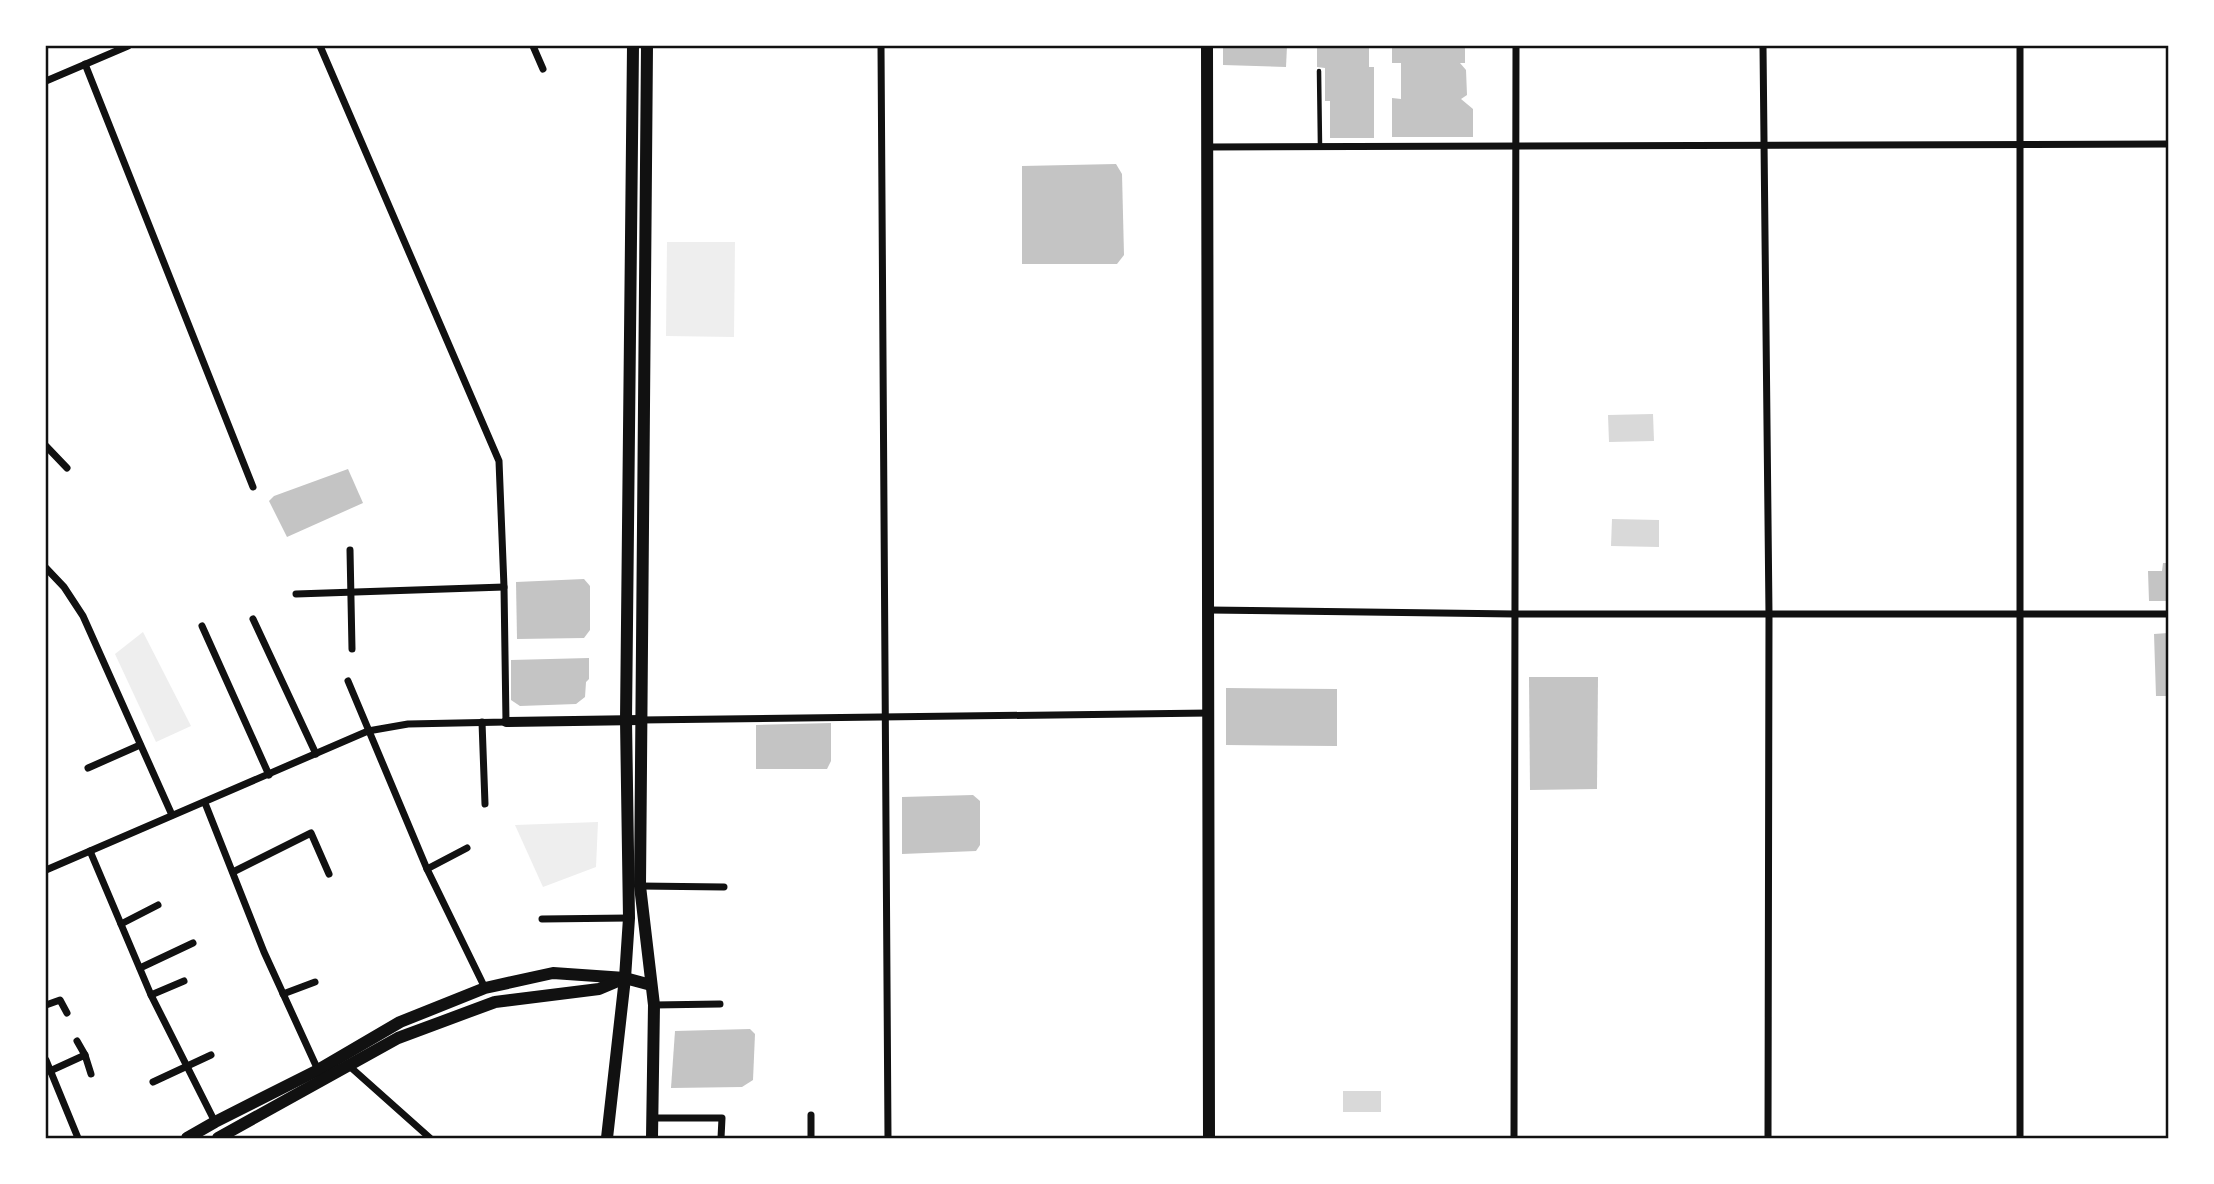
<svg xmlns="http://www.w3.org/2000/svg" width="2214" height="1184" font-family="'Noto Serif',serif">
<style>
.green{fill:#eee}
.water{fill:#d9d9d9}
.building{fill:#c4c4c4}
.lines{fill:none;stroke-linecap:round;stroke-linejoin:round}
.service{stroke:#111;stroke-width:4.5}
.minor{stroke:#111;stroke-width:7}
.tertiary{stroke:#111;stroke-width:10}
.secondary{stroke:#111;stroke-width:12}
.neatline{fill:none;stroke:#111;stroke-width:2.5}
</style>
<rect width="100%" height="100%" fill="#fff"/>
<!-- green -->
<g class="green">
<path d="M667 242H735L734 337 666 336Z"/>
<path d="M143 632 191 726 156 742 115 654Z"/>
<path d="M598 822 596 867 543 887 515 825Z"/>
</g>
<!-- water -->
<g class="water">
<path d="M1653 414 1654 441 1609 442 1608 415Z"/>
<path d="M1612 519 1659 520V547L1611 546Z"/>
<rect x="1343" y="1091" width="38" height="21"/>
</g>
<!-- building -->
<g class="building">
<path d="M1223 46H1287L1286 67 1223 65Z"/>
<path d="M1317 46H1369V67H1374V138H1330V101H1325V68L1317 67Z"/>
<path d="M1392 46H1465V63H1460L1466 70 1467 95 1461 99 1473 109V137H1392V98L1401 99V63H1392Z"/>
<path d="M1116 164 1122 174 1124 255 1117 264H1022V166Z"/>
<path d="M348 469 363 503 287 537 269 501 274 496Z"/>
<path d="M2163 563H2168V601H2149L2148 571H2162Z"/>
<path d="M584 579 590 586V630L584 638 517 639 516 582Z"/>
<path d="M2168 633V696H2156L2154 634Z"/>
<path d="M589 658V679L586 682 585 697 576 704 520 706 511 700V660Z"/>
<path d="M1529 677H1598L1597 789 1530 790Z"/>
<path d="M1226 688 1337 689V746L1226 745Z"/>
<path d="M831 723V761L827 769H756V725Z"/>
<path d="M973 795 980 801V845L976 851 902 854V797Z"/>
<path d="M750 1029 755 1034 753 1080 742 1087 671 1088 675 1031Z"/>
</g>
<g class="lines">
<!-- service -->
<path class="service" d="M1319 71 1320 146"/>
<!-- minor -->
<g class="minor">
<path d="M533 46 543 69"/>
<path d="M881 46 888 1138"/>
<path d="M1763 46 1769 614 1768 1138"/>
<path d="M2020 46V1138"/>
<path d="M85 64 253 487"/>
<path d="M46 81 128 46"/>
<path d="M1208 147 2168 144"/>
<path d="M46 446 67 468"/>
<path d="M350 550 352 649"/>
<path d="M46 568 64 587 83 616 172 815"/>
<path d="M296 594 504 587"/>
<path d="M1209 610 1515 614H2168"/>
<path d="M253 619 316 754"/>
<path d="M202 626 269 775"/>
<path d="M348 681 427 869 485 988"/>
<path d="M641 720 1209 713"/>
<path d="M482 722 485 804"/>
<path d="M88 768 140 745"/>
<path d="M205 803 264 952 318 1070"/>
<path d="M90 851 151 995 215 1122"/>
<path d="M427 869 467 848"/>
<path d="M46 870 368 731 408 724 506 722 504 587 499 461 320 46"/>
<path d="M233 872 311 833 329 874"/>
<path d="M640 886 724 887"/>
<path d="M542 919 629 918"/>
<path d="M121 924 158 905"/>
<path d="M140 968 193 943"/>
<path d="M283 994 315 982"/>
<path d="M151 995 184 981"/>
<path d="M46 1005 60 1000 67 1013"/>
<path d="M654 1005 720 1004"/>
<path d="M77 1041 85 1055 91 1074"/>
<path d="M46 1060 78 1138"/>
<path d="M347 1064 430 1138"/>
<path d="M50 1071 85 1055"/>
<path d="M153 1082 211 1055"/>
<path d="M811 1115V1138"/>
<path d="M652 1118H722L721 1138"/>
<path d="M1514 1138 1516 46"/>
</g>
<!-- tertiary -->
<path class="tertiary" d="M506 722 640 720"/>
<!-- secondary -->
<g class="secondary">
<path d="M647 46 640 886 654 1005 652 1138"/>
<path d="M1207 46 1209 1138"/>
<path d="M187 1138 215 1122 318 1070 400 1022 485 988 553 973 625 978 651 985"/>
<path d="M218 1138 398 1038 495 1002 599 989 625 978"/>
<path d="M607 1138 625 978 629 918 626 720 633 46"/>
</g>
</g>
<!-- border -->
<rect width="2214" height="1184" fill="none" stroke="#ffffff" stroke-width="94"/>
<rect x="47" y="47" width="2120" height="1090" class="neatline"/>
</svg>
